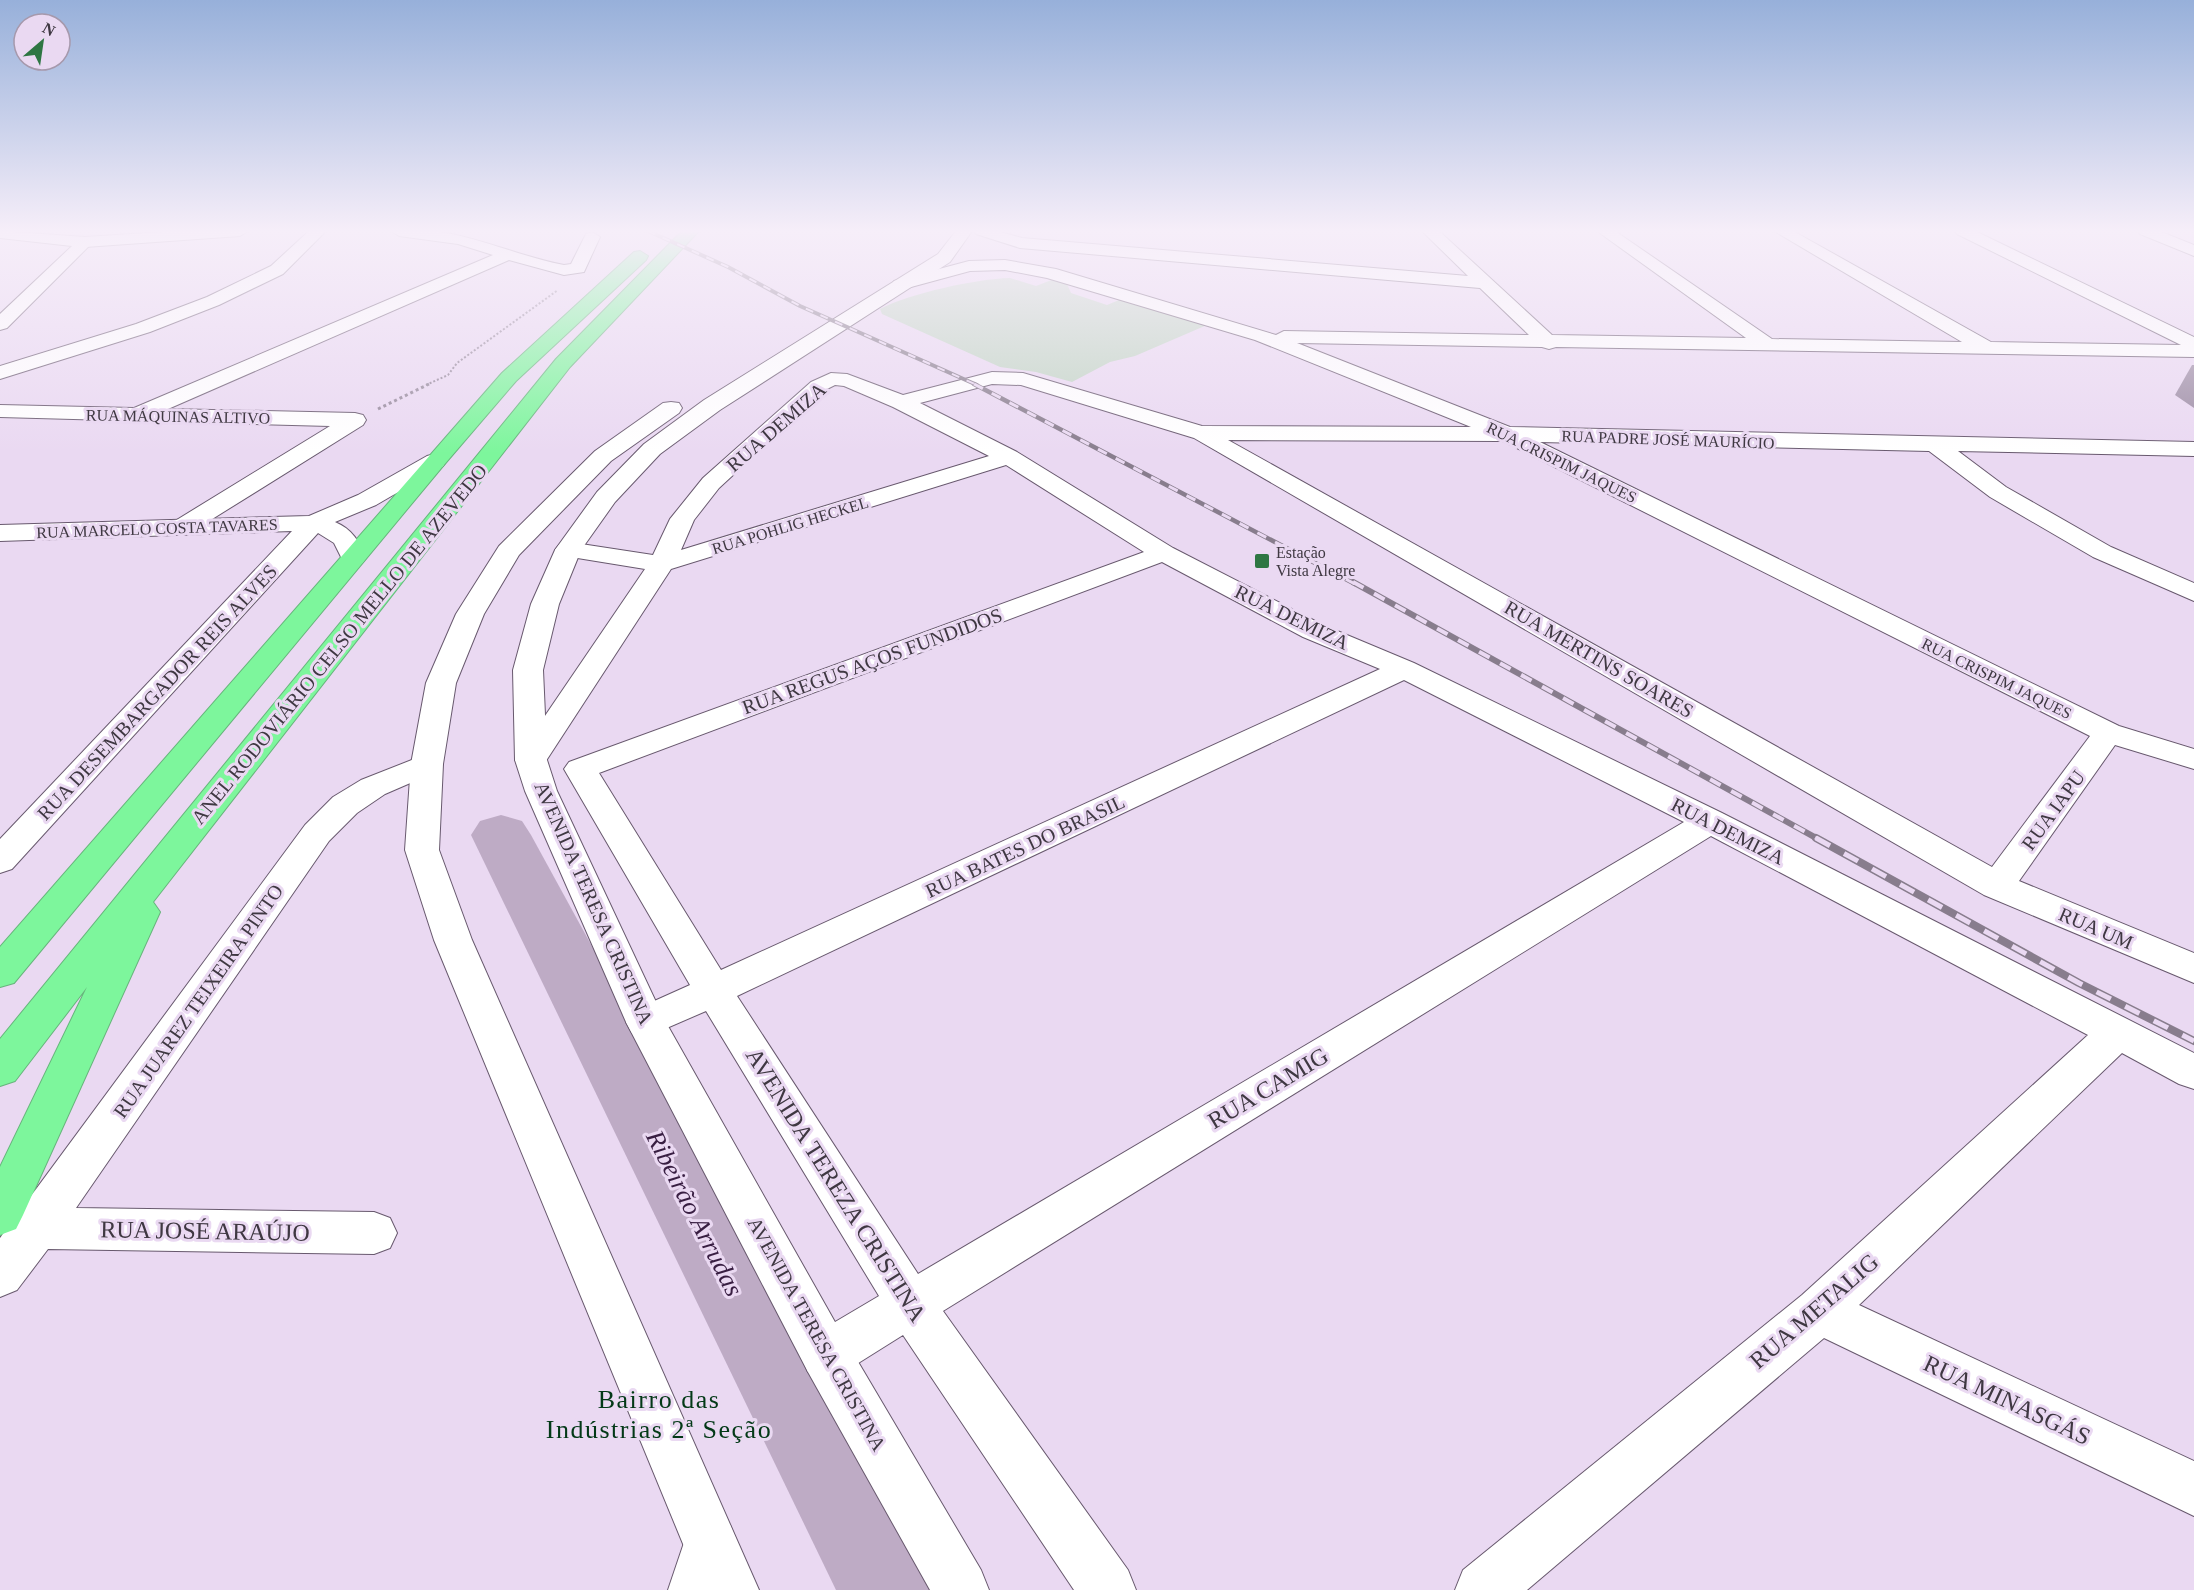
<svg xmlns="http://www.w3.org/2000/svg" width="2194" height="1590" font-family="'Times New Roman',serif">
<style>
.green{fill:#c2d5c5}
.lines{fill:none;stroke-linecap:round;stroke-linejoin:round}
.river{fill:#beabc5;fill-rule:evenodd}
.minor-casing{stroke:#68596e;stroke-width:2}
.tertiary-casing{stroke:#68596e;stroke-width:2}
.secondary-casing{stroke:#68596e;stroke-width:2}
.motorway-casing{stroke:#67b47c;stroke-width:2}
.path-far1{stroke:#968a9c;stroke-width:2;stroke-dasharray:2 2;stroke-linecap:butt}
.path{stroke:#968a9c;stroke-width:3;stroke-dasharray:3 3;stroke-linecap:butt}
.minor{fill:#fff;fill-rule:evenodd}
.tertiary{fill:#fff;fill-rule:evenodd}
.secondary{fill:#fff;fill-rule:evenodd}
.motorway{fill:#7df69c;fill-rule:evenodd}
.rail-far3-casing{stroke:#887d8d;stroke-width:4}
.rail-far2-casing{stroke:#887d8d;stroke-width:4.5}
.rail-far1-casing{stroke:#887d8d;stroke-width:6}
.rail-casing{stroke:#887d8d;stroke-width:8}
.rail-far3{stroke:#ead9f2;stroke-width:2;stroke-dasharray:8;stroke-linecap:butt}
.rail-far2{stroke:#ead9f2;stroke-width:3;stroke-dasharray:10;stroke-linecap:butt}
.rail-far1{stroke:#ead9f2;stroke-width:4;stroke-dasharray:12;stroke-linecap:butt}
.rail{stroke:#ead9f2;stroke-width:5;stroke-dasharray:16;stroke-linecap:butt}
.wall{fill:#9c8ca4}
.poi-dot{fill:#2e7643;stroke:#ead9f2;stroke-width:2}
.labels{text-anchor:middle;stroke-width:6;stroke-linejoin:round;paint-order:stroke}
.far-street-label{font-size:16px;fill:#3f3842;stroke:#ead9f2}
.far-poi-label{font-size:16px;fill:#3f3842;stroke:#ead9f2;text-anchor:start}
.street-label{font-size:20px;fill:#3f3842;stroke:#ead9f2}
.near-street-label{font-size:24px;fill:#3f3842;stroke:#ead9f2}
.near-water-label{font-size:26px;font-style:italic;fill:#381e42;stroke:#ead9f2}
.near-neighbourhood-label{font-size:26px;letter-spacing:1.5px;fill:#033917;stroke:#ead9f2}
</style>
<rect width="100%" height="100%" fill="#ead9f2"/>
<!-- green -->
<path class="green" d="M1010 278 1036 286 1054 279 1066 282 1071 293 1107 305 1124 298 1207 325 1135 356 1110 362 1072 382 1036 372 1000 367 882 314 880 309C911 293 976 279 1010 278Z"/>
<g class="lines">
<!-- river -->
<path class="river" d="M501 815 522 821 531 835 925 1554 939 1590H836L471 835 480 821Z"/>
<!-- minor casing -->
<g class="minor-casing">
<g id="minor">
<path d="M178 231H248L240 236 85 247 77 242 85 237Z"/>
<path d="M309 231H326L283 274 219 305 150 332 0 379V366L136 324 207 297 271 266Z"/>
<path d="M391 231C458 224 502 253 564 265L571 264 586 234 592 232 600 237 584 272 564 275 509 260 168 409 355 413 363 415 366 420 363 425 193 531 184 533 175 531 172 526 175 521 330 426 0 417V405L134 408 493 255 458 244 399 236Z"/>
<path d="M974 231H997L1022 238 1468 276 1422 231H1439L1552 335 1746 338 1597 231H1615L1772 339 1962 342 1774 231H1793L1991 342 2181 345 1957 234 1955 231H1975L2194 337V357L1556 347 1549 349 1542 347 1297 343 1510 427 2194 442V456L1958 451 2006 487 2111 547 2194 583V601L2093 557 1990 497 1929 451 1540 442 2119 726 2194 749V769L2115 745 2019 881 2194 953V983L1984 895 1194 438 1021 385 992 384 920 403 1017 452 1173 548 1323 625 1414 663 1722 813 2194 1053V1089L2179 1084 2122 1053 1859 1305 2194 1461V1516L1824 1338 1527 1590H1455L1463 1570 1802 1295 2088 1035 1711 836 943 1311 1128 1570 1136 1590H1074L903 1335 844 1372 826 1379 808 1372 801 1355 808 1338 879 1296 706 1011 646 1037 632 1033 626 1022 632 1011 690 985 564 769 569 762 1144 552 1006 465 671 569 542 767 531 770 520 767 515 760 645 569 559 555 555 550 559 545 568 542 653 555 670 519 703 478 811 382 831 373 847 374 903 395 992 372 1023 373 1202 426 1471 427 1255 340 1047 278 1005 270 970 271 900 290 894 289 891 285 894 281 969 261 1005 260 1056 269 1276 335 1284 331 1529 335 1480 288 1020 248 976 234ZM835 385 844 386 893 407 989 456 681 550 694 520 719 488 825 390ZM1228 440 1503 441 2090 736 1992 867ZM1162 562 1303 637 1380 669 721 970 599 773ZM1404 680 1684 822 918 1274 737 996Z"/>
<path d="M2138 231H2159L2194 245V256L2140 234Z"/>
<path d="M427 754 438 757 443 764 438 771 385 794 357 813 329 841 76 1208 374 1212 390 1218 397 1233 390 1248 374 1254 48 1249 17 1290 0 1297V1238L305 825 333 797 361 780Z"/>
<path d="M710 1517 730 1525 738 1545 724 1590H668L690 1525Z"/>
</g>
</g>
<!-- tertiary casing -->
<g class="tertiary-casing">
<g id="tertiary">
<path d="M0 231 85 237 93 242 7 328 0 330V314L72 246 0 238Z"/>
<path d="M435 454 443 456 446 461 443 466 376 505 335 522C352 529 360 542 366 558L362 563 353 566 344 563 334 543 318 533 12 869 0 873V839L292 531 0 541V525L309 516 358 495 427 456Z"/>
</g>
</g>
<!-- secondary casing -->
<g class="secondary-casing">
<g id="secondary">
<path d="M956 231H972L950 262 720 410 660 454 615 502 581 550 559 604 543 670 547 760 557 791 664 1019 844 1338 981 1570 989 1590H930L808 1372 626 1022 525 791 515 760 513 670 531 604 555 550 597 492 644 444 704 400 938 254Z"/>
<path d="M671 402 679 403 682 408 679 413 611 461 519 555 484 614 456 683 443 764 439 850 472 940 759 1590H702L434 940 405 850 411 764 426 683 456 614 499 546 595 451 663 403Z"/>
</g>
</g>
<!-- motorway casing -->
<g class="motorway-casing">
<g id="motorway">
<path d="M682 231H699L570 367 153 902 160 912 23 1215 16 1229 0 1235V1167L87 987 15 1081 0 1086V1039L556 359Z"/>
<path d="M640 251 648 256 646 260 516 381 443 466 14 983 0 987V947L502 373 634 252Z"/>
</g>
</g>
<!-- path-far1 -->
<path class="path-far1" d="M426 385 448 375 457 363 558 290"/>
<!-- path -->
<path class="path" d="M378 409 429 384"/>
<!-- minor -->
<use href="#minor" class="minor"/>
<!-- tertiary -->
<use href="#tertiary" class="tertiary"/>
<!-- secondary -->
<use href="#secondary" class="secondary"/>
<!-- motorway -->
<use href="#motorway" class="motorway"/>
<!-- rail-far3 casing -->
<g class="rail-far3-casing">
<path id="rail-far3" d="M648 231 728 267 800 306 977 385"/>
</g>
<!-- rail-far2 casing -->
<g class="rail-far2-casing">
<path id="rail-far2" d="M974 384 1355 584"/>
</g>
<!-- rail-far1 casing -->
<g class="rail-far1-casing">
<path id="rail-far1" d="M1353 582 1818 839"/>
</g>
<!-- rail casing -->
<g class="rail-casing">
<path id="rail" d="M1816 838 2079 983 2194 1041"/>
</g>
<!-- rail-far3 -->
<use href="#rail-far3" class="rail-far3"/>
<!-- rail-far2 -->
<use href="#rail-far2" class="rail-far2"/>
<!-- rail-far1 -->
<use href="#rail-far1" class="rail-far1"/>
<!-- rail -->
<use href="#rail" class="rail"/>
</g>
<!-- wall -->
<path class="wall" d="M2192 365H2194V408L2175 395Z"/>
<!-- sky -->
<linearGradient id="sky" x2="0" y2="1"><stop stop-color="#97b0da"/><stop offset="0.51" stop-color="#f6eef9"/><stop offset="1" stop-color="#f6eef9" stop-opacity="0"/></linearGradient>
<rect width="2194" height="453" fill="url(#sky)"/>
<!-- markers -->
<rect class="poi-dot" x="1254" y="553" width="16" height="16" rx="3"/>
<g class="labels">
<!-- far-street labels -->
<g class="far-street-label">
<text transform="translate(178 416) rotate(1)" y="6">RUA MÁQUINAS ALTIVO</text>
<text transform="translate(1668 439) rotate(2)" y="6">RUA PADRE JOSÉ MAURÍCIO</text>
<text transform="translate(1562 462) rotate(26)" y="6">RUA CRISPIM JAQUES</text>
<text transform="translate(790 525) rotate(-17)" y="6">RUA POHLIG HECKEL</text>
<text transform="translate(157 528) rotate(-2)" y="6">RUA MARCELO COSTA TAVARES</text>
<text transform="translate(1997 678) rotate(26)" y="6">RUA CRISPIM JAQUES</text>
</g>
<!-- far-poi labels -->
<g class="far-poi-label">
<text x="1276" y="558">Estação<tspan x="1276" dy="18">Vista Alegre</tspan></text>
</g>
<!-- street labels -->
<g class="street-label">
<text transform="translate(776 427) rotate(-41)" y="7">RUA DEMIZA</text>
<text transform="translate(1292 617) rotate(26)" y="7">RUA DEMIZA</text>
<text transform="translate(339 644) rotate(-51)" y="7">ANEL RODOVIÁRIO CELSO MELLO DE AZEVEDO</text>
<text transform="translate(1599 659) rotate(30)" y="7">RUA MERTINS SOARES</text>
<text transform="translate(872 661) rotate(-20)" y="7">RUA REGUS AÇOS FUNDIDOS</text>
<text transform="translate(157 692) rotate(-47)" y="7">RUA DESEMBARGADOR REIS ALVES</text>
<text transform="translate(2053 810) rotate(-54)" y="7">RUA IAPU</text>
<text transform="translate(1728 831) rotate(27)" y="7">RUA DEMIZA</text>
<text transform="translate(1025 846) rotate(-25)" y="7">RUA BATES DO BRASIL</text>
<text transform="translate(594 903) rotate(66)" y="7">AVENIDA TERESA CRISTINA</text>
<text transform="translate(2096 928) rotate(23)" y="7">RUA UM</text>
<text transform="translate(198 1001) rotate(-55)" y="7">RUA JUAREZ TEIXEIRA PINTO</text>
<text transform="translate(817 1334) rotate(61)" y="7">AVENIDA TERESA CRISTINA</text>
</g>
<!-- near-street labels -->
<g class="near-street-label">
<text transform="translate(1268 1088) rotate(-31)" y="8">RUA CAMIG</text>
<text transform="translate(836 1185) rotate(58)" y="8">AVENIDA TEREZA CRISTINA</text>
<text transform="translate(205 1231) rotate(1)" y="8">RUA JOSÉ ARAÚJO</text>
<text transform="translate(1814 1311) rotate(-41)" y="8">RUA METALIG</text>
<text transform="translate(2007 1400) rotate(25)" y="8">RUA MINASGÁS</text>
</g>
<!-- near-water labels -->
<g class="near-water-label">
<text transform="translate(695 1213) rotate(63)" y="9">Ribeirão Arrudas</text>
</g>
<!-- near-neighbourhood labels -->
<g class="near-neighbourhood-label">
<text x="659" y="1408">Bairro das<tspan x="659" dy="30">Indústrias 2ª Seção</tspan></text>
</g>
</g>
<!-- north arrow -->
<g transform="translate(42 42) rotate(29)"><circle r="28" fill="#ead9f2" stroke="#a699ac" stroke-width="1.5"/>
<path d="M0-4.5L10 22L0 15L-10 22Z" fill="#2e7643"/>
<text y="-9" font-size="16" font-weight="bold" text-anchor="middle" fill="#3f3842">N</text>
</g>
</svg>
